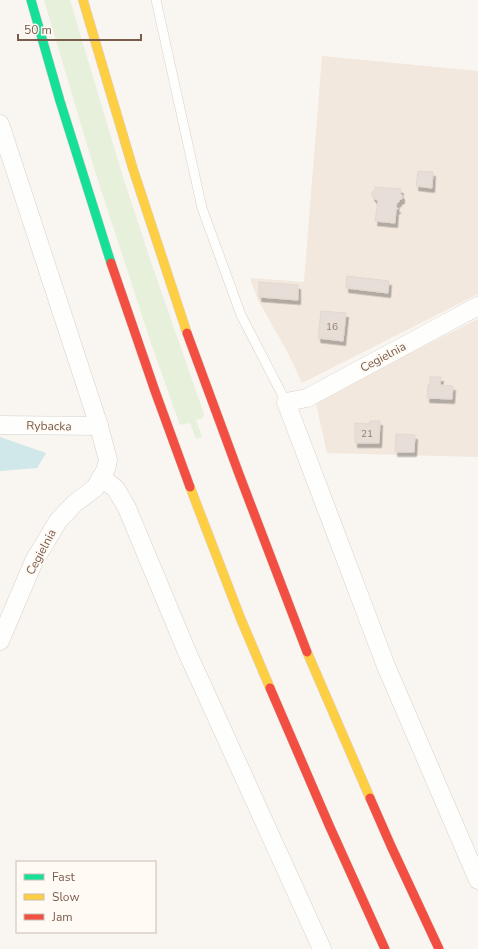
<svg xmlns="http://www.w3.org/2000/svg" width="478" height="949" font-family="'Nunito Sans',sans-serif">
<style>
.residential{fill:#f2e8de}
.green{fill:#e7f0db}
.water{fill:#d0e8ea}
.building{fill:#e6ded7;stroke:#e2d8d2;filter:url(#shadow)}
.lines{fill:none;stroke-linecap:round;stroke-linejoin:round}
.lane-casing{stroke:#d7d1cb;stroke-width:10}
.street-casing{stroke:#d7d1cb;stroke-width:19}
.fast-casing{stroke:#dad1cc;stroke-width:10}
.slow-casing{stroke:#dad1cc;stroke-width:10}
.jam-casing{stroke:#dad1cc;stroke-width:10}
.lane{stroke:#fefefd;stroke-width:9}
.street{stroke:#fefefd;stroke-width:18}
.fast{stroke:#16e098;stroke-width:9}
.slow{stroke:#ffcf43;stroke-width:9}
.jam{stroke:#f24e42;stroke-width:9}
.labels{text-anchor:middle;stroke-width:3.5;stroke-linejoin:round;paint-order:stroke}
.number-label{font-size:10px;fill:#977e72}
.street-label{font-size:12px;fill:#7a5c4d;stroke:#fffaf3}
</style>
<defs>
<filter id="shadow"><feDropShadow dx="2.5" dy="4.5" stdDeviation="0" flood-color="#0004"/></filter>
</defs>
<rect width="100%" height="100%" fill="#f9f5f0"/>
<!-- residential -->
<g class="residential">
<path d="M322 56 478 71V294L302 383 288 353 258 300 250 278 304 282Z"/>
<path d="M478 319V457L327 453 316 404 349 384Z"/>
</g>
<!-- green -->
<path class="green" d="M44 0H70L122 174 152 265 204 414 202 418 196 420 202 437 196 439 190 423 180 425 152 346 94 168Z"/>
<!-- water -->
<path class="water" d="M0 437 46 453 37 468 0 471Z"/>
<!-- building -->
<g class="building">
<path d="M418 171 433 172 432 188 416 186Z"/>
<path d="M375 187 401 189 400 193 402 195V199L399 200V202H397L396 208H398V209H396L395 223 375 221 378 200 374 199V198L372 196V192L375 190Z"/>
<path d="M347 276 389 281 388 293 346 288Z"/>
<path d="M259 282 298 285V300L259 297Z"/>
<path d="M321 311 346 313 343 341 318 338Z"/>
<path d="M430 377H441L440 385 453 386 452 399 427 398 428 385 430 384Z"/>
<path d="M370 421H380L379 443H355V423L369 424Z"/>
<path d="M396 434 415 435 414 452H395Z"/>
</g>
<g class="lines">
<!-- lane casing -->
<g class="lane-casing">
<path id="lane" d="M156 0 202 208 241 315 286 402"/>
</g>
<!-- street casing -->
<g class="street-casing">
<g id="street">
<path d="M0 124 99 426 108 460 106 469 95 488 75 503 58 521 34 561 0 641"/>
<path d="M478 306 307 398 286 402 386 666 478 880"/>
<path d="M0 425 99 426"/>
<path d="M101 477 116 489 127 508 187 652 322 949"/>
</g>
</g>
<!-- fast casing -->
<g class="fast-casing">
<path id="fast" d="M31 0 60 101 111 263"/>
</g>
<!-- slow casing -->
<g class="slow-casing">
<g id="slow">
<path d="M83 0 133 169 187 333"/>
<path d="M190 487 240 617 270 688"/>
<path d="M307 652 370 798"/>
</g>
</g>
<!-- jam casing -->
<g class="jam-casing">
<g id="jam">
<path d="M111 263 155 391 190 487"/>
<path d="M187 333 239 474 307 652"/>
<path d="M270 688 329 825 385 949"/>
<path d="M370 798 391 846 439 949"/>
</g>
</g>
<!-- lane -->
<use href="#lane" class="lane"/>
<!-- street -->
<use href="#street" class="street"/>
<!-- fast -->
<use href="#fast" class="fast"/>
<!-- slow -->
<use href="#slow" class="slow"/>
<!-- jam -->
<use href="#jam" class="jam"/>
</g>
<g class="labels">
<!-- number labels -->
<g class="number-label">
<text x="332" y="330">16</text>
<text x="367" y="437">21</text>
</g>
<!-- street labels -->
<g class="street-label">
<text transform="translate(383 357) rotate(-28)" y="4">Cegielnia</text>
<text transform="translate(49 426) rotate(1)" y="4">Rybacka</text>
<text transform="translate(41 552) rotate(-62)" y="4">Cegielnia</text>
</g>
</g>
<!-- legend -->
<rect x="16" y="861" width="140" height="72" fill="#fffaf3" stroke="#cabbb1"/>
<rect x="24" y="874" width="20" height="6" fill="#16e098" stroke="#cabbb1"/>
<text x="52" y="881" font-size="12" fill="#7a5c4d">Fast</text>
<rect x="24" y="894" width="20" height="6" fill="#ffcf43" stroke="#cabbb1"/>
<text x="52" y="901" font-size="12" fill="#7a5c4d">Slow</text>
<rect x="24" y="914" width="20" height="6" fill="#f24e42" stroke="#cabbb1"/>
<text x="52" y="921" font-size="12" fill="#7a5c4d">Jam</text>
<!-- scale -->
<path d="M18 34v6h123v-6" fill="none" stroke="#7a5c4d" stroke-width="2"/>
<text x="24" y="34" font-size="12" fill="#7a5c4d" stroke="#fffaf3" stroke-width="3" paint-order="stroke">50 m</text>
</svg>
